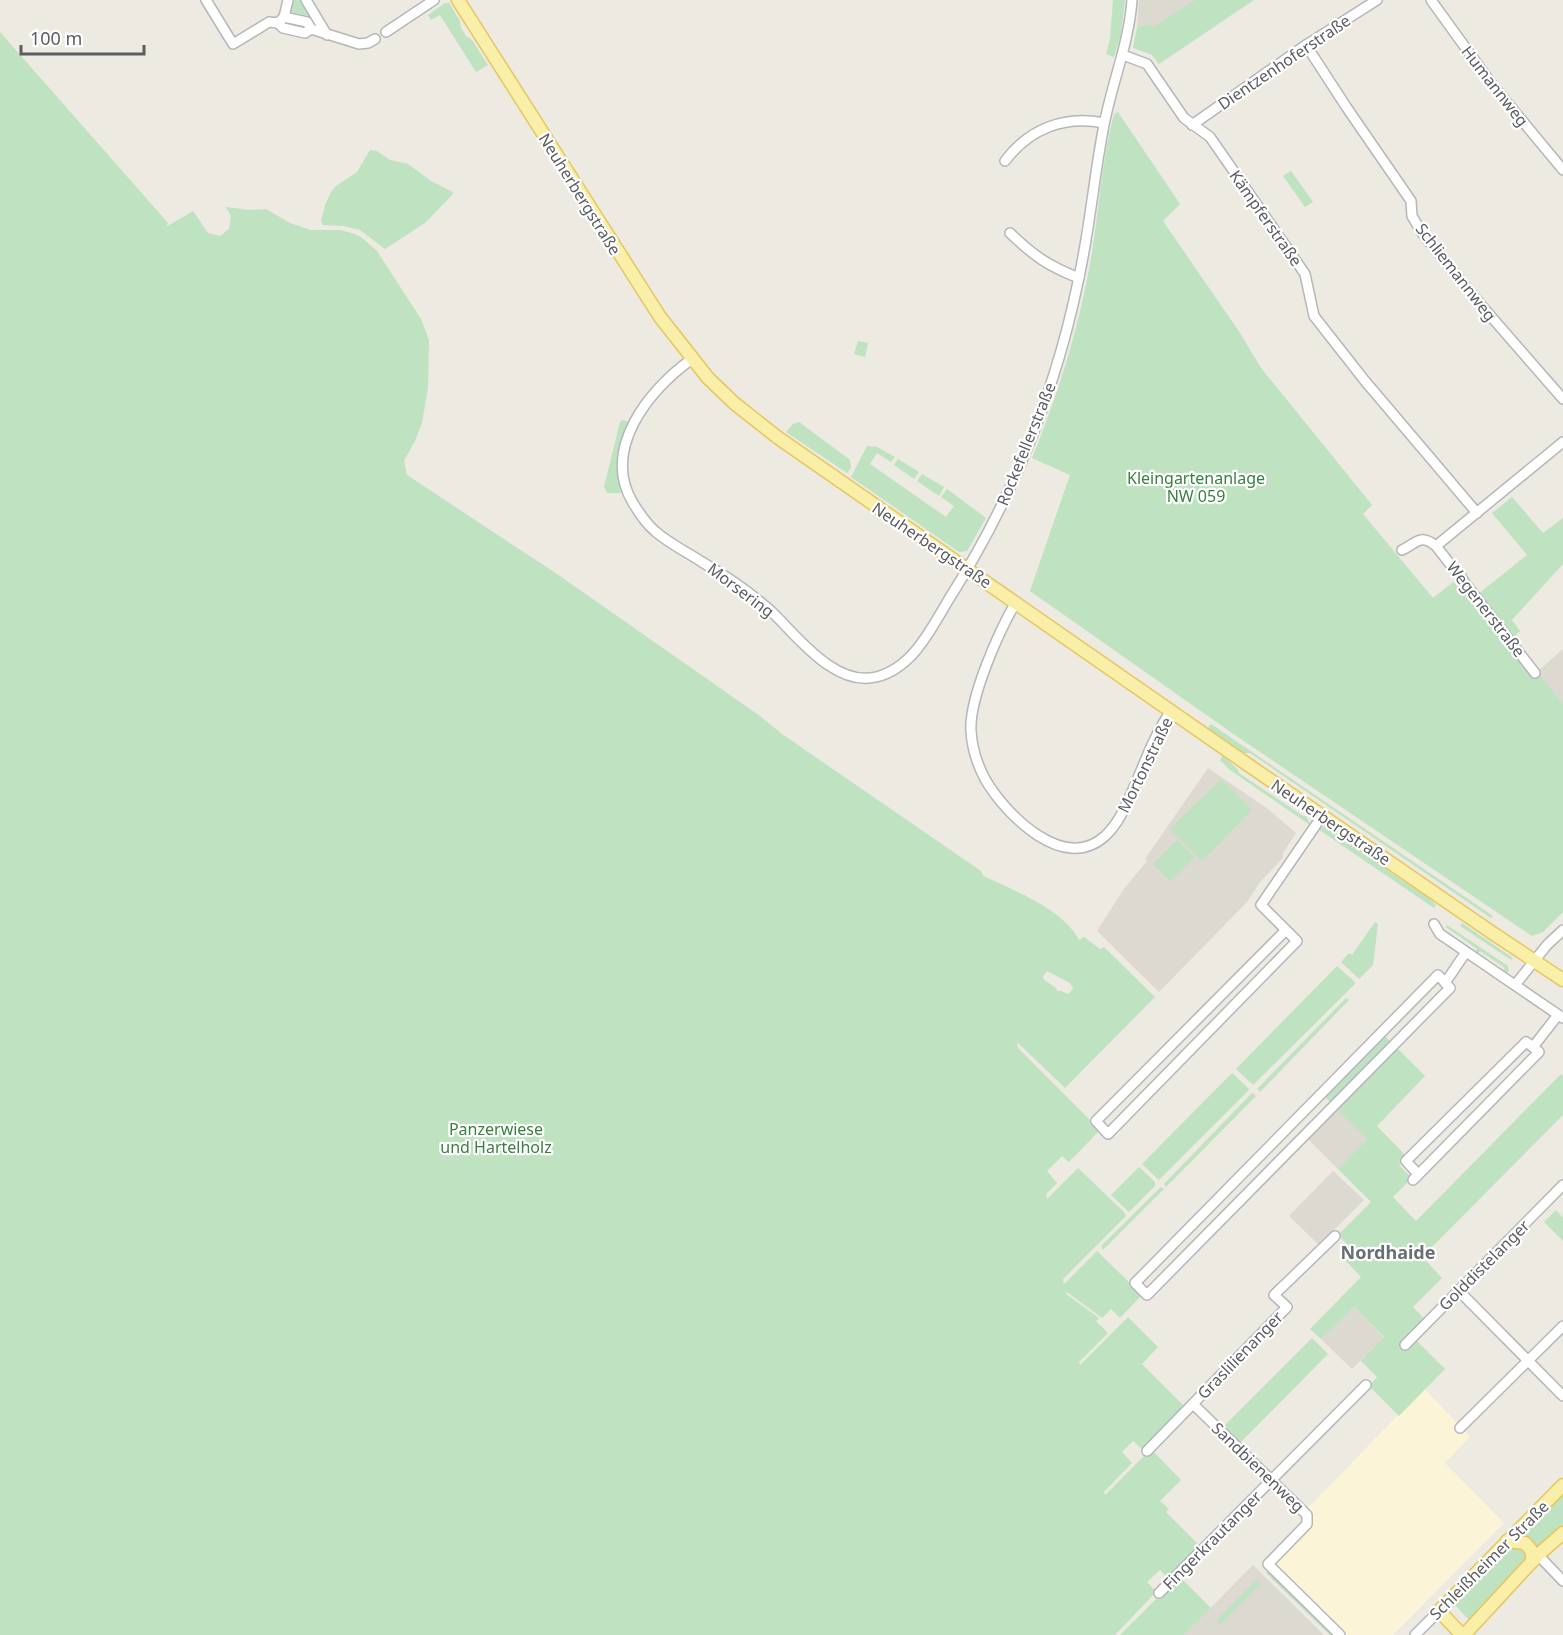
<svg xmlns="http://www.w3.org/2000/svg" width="1563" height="1635" font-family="'Noto Sans',sans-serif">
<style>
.commercial{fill:#fbf4d7}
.education{fill:#dbd9d0}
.green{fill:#bfe2c0;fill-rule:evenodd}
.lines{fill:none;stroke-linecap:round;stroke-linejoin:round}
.minor-casing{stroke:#b4b7bb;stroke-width:12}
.major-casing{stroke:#e7c65f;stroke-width:15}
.minor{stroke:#fff;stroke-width:9}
.major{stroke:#f9efa9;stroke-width:12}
.labels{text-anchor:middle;stroke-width:4.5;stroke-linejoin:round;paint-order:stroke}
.street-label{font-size:16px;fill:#5a5d61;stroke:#fff}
.park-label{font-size:16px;fill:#3a8040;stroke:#fff}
.neighbourhood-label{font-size:18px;font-weight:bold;fill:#6b6f73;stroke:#fff}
</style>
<rect width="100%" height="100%" fill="#eceae1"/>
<!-- commercial -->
<path class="commercial" d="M1424 1388 1470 1437 1445 1463 1504 1523 1393 1635H1333L1263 1564 1304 1522 1305 1511Z"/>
<!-- education -->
<g class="education">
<path d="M1139 0H1195L1152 29 1149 24 1137 27Z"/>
<path d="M1563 649V704L1537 672Z"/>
<path d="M1208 768 1268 809 1296 833 1283 853V858L1260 882 1248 901 1159 992 1097 931 1123 890 1147 861 1145 859Z"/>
<path d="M1335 1107 1367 1139 1338 1169 1306 1137Z"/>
<path d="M1333 1171 1364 1200 1319 1245 1289 1216Z"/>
<path d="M1354 1307 1384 1338 1352 1369 1321 1339Z"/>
<path d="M1253 1565 1324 1635H1184Z"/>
</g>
<!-- green -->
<g class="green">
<path d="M291 0H301L314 20 287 15Z"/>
<path d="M1113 0H1125L1121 34 1114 57 1106 54 1110 39Z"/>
<path d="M1195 0H1254L1159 64 1152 55 1133 48 1137 27 1149 24 1152 28Z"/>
<path d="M445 3H449L460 21 461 28 466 36 472 40 488 65 476 72 440 15 431 20 428 15Z"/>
<path d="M0 32 168 223 166 227 193 211 208 233 220 236 229 229 231 216 226 207 249 210 266 209 290 223 311 230H340L355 234 361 237 377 251 421 319 429 340 428 388 422 423 415 441 404 461 407 475 557 574 760 716 782 734 981 871 983 876C1014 890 1064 910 1079 940L1084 937 1100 949 1104 947 1155 997 1065 1088 1017 1042 1018 1048 1100 1130 1069 1162 1062 1156 1047 1171 1057 1183 1046 1194 1047 1199 1078 1168 1124 1212 1126 1216 1063 1279 1064 1284 1097 1251 1142 1295 1120 1318 1111 1309 1102 1318 1067 1292 1066 1294 1099 1318 1096 1321 1108 1333 1079 1362 1080 1365 1128 1317 1158 1347 1142 1364 1185 1407 1143 1450 1133 1441 1122 1452 1132 1463 1104 1492 1105 1495 1151 1449 1181 1480 1160 1501 1169 1509 1166 1512 1201 1547 1169 1579 1160 1570 1147 1582 1156 1592 1115 1635H0ZM1047 971 1070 983 1073 989 1068 994 1061 991H1057L1056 988 1044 980 1043 977Z"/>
<path d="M1118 112 1180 204 1163 221 1240 333 1261 368 1372 505 1363 514 1433 598 1466 572 1477 595 1527 555 1492 513 1512 497 1543 533 1563 518V564L1512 620 1520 631 1511 639 1563 704V912L1543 932 1532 936 1232 733 1030 591 1070 475 1032 458C1058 395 1078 331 1090 264 1099 214 1101 163 1114 114Z"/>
<path d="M370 150 377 151 390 160 408 164 431 181 453 192 452 195 425 223 385 249 360 230 344 226 323 225 321 221 325 205 331 192 336 186 357 172Z"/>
<path d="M1291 171 1313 202 1305 207 1283 176Z"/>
<path d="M858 341 868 343 865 357 854 354Z"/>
<path d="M623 420 629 422C617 447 615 467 621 493H607L604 487 620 422Z"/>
<path d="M799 422 850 460 851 468 847 473 786 432 793 424Z"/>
<path d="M867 446 877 447 895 457 891 462 877 453 870 464 946 517 954 506 941 497 947 489 986 518 967 551 959 552 851 477Z"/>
<path d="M898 459 919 472 914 479 894 465Z"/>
<path d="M922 474 944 487 939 496 917 481Z"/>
<path d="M1211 724 1493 916 1491 918 1250 753H1244L1208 728Z"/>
<path d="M1223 755 1238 770 1239 773 1303 816H1306L1310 825 1230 770 1220 760Z"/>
<path d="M1221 779 1252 810 1202 861 1170 829Z"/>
<path d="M1324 827 1331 829 1332 832 1409 885 1419 891H1422L1436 905 1434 908 1318 829Z"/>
<path d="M1177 840 1195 857 1170 881 1153 864Z"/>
<path d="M1375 922 1378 924 1373 965 1359 979 1341 962 1349 953 1352 955Z"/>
<path d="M1462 923 1513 958 1511 960 1460 926Z"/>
<path d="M1447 925 1508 966 1509 970 1505 975 1502 973 1505 968 1480 951 1477 956 1474 954 1477 949 1446 927Z"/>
<path d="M1337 966 1355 982V984L1253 1085 1252 1084 1236 1069Z"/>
<path d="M1346 998 1349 1000 1260 1092 1257 1089Z"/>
<path d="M1383 1034 1425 1076 1377 1126 1407 1157 1399 1165 1412 1178 1393 1197 1416 1221 1561 1074 1563 1076V1115L1422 1257 1442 1278 1413 1307 1426 1320 1411 1335 1445 1369 1399 1416 1369 1386 1377 1377 1361 1361 1384 1337 1354 1307 1321 1339 1310 1329 1361 1277 1342 1257 1351 1248 1338 1235 1371 1202 1338 1169 1367 1139 1323 1095Z"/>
<path d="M1232 1073 1249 1089 1248 1091 1159 1180 1142 1164Z"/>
<path d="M1252 1093 1256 1096 1166 1187 1164 1184Z"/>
<path d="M1139 1167 1155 1182V1186L1129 1212 1111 1195Z"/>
<path d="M1161 1187 1164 1189 1103 1250 1101 1246Z"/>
<path d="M1556 1210 1563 1218V1241L1544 1222Z"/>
<path d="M1312 1338 1328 1354 1239 1444 1223 1427Z"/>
<path d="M1563 1491V1528L1538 1549 1520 1537 1521 1534Z"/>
<path d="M1511 1546 1524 1547 1527 1557 1470 1621 1453 1603Z"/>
<path d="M1269 1570 1333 1635H1330L1266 1573Z"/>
<path d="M1179 1576 1211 1608 1184 1635H1120Z"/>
<path d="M1257 1580 1261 1584 1220 1625 1217 1620Z"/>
</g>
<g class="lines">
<!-- minor casing -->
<g class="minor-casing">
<g id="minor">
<path d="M206 0 233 44 269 22 278 23 284 17 307 22 311 29 359 44 368 43 375 39"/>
<path d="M306 0 327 35"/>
<path d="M1431 0 1491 83 1563 170"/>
<path d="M284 17 288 0"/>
<path d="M278 23 283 28 305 33 311 29"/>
<path d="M386 32 434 0"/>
<path d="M1306 45 1347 108 1411 201 1412 216 1422 233 1481 305 1563 399"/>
<path d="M1123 55 1147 64 1184 118 1210 137 1305 274 1314 316 1365 381 1477 513"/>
<path d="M1192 125 1306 45 1377 0"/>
<path d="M1005 161C1029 129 1064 115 1104 123"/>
<path d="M1010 233C1034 256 1048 266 1079 278"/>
<path d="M692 359C648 390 601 450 633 503 640 514 646 524 656 532 670 544 687 552 702 562 726 576 751 593 772 612 798 637 835 687 876 677 913 668 931 629 949 599 1012 500 1056 391 1079 277 1090 227 1094 176 1104 125 1112 83 1129 43 1132 0"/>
<path d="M1436 546 1563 442"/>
<path d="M1402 550C1417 543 1420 533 1436 546L1535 673"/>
<path d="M1016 602C999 631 969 698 971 731 972 748 977 764 985 779 1005 814 1064 874 1105 836 1120 822 1127 803 1135 785 1146 759 1155 734 1171 711"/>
<path d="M1434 924 1440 934 1563 1018"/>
<path d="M1286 930 1096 1121 1108 1134 1297 941 1261 905 1322 816"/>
<path d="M1438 975 1450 988 1147 1295 1135 1283Z"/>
<path d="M1445 983 1466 952"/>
<path d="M1515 985 1547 945 1563 930"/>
<path d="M1418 1174 1406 1161 1526 1042 1533 1047"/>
<path d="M1413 1180 1539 1052 1533 1047 1558 1015"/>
<path d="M1458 1290 1563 1396"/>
<path d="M1405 1345 1563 1185"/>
<path d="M1193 1404 1307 1515V1524L1268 1564 1340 1635"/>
<path d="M1460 1428 1563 1326"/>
<path d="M1147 1451 1287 1307 1274 1295 1335 1236"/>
<path d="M1538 1555 1563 1581"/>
<path d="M1159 1593 1366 1385"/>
<path d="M1415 1635 1439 1611"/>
</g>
</g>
<!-- major casing -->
<g class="major-casing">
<g id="major">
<path d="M458 0 660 317 708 378 734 403 777 437 1244 762 1491 932 1563 980"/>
<path d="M1507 1541 1525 1543 1531 1550 1533 1561"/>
<path d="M1462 1635 1439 1611 1563 1485"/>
<path d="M1464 1635 1538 1555 1563 1533"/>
</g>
</g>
<!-- minor -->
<use href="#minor" class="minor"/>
<!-- major -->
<use href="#major" class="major"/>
</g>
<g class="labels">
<!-- street labels -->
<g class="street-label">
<text transform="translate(1284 62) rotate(-34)" y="6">Dientzenhoferstraße</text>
<text transform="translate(1495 86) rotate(52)" y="6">Humannweg</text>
<text transform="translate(580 194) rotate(58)" y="6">Neuherbergstraße</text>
<text transform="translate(1266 218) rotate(55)" y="6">Kämpferstraße</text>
<text transform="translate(1456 272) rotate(52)" y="6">Schliemannweg</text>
<text transform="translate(1026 444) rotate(-68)" y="6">Rockefellerstraße</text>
<text transform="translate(932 545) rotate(34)" y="6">Neuherbergstraße</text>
<text transform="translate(741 590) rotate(37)" y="6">Morsering</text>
<text transform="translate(1486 609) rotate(52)" y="6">Wegenerstraße</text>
<text transform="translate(1145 765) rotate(-64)" y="6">Mortonstraße</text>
<text transform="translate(1331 822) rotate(34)" y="6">Neuherbergstraße</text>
<text transform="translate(1484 1265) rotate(-45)" y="6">Golddistelanger</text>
<text transform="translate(1240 1355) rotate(-46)" y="6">Graslilienanger</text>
<text transform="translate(1258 1467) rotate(44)" y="6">Sandbienenweg</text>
<text transform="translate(1212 1540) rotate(-45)" y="6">Fingerkrautanger</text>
<text transform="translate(1489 1560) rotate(-45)" y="6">Schleißheimer Straße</text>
</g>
<!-- park labels -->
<g class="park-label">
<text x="1196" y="484">Kleingartenanlage<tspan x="1196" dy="18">NW 059</tspan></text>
<text x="496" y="1135">Panzerwiese<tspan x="496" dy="18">und Hartelholz</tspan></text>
</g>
<!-- neighbourhood labels -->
<g class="neighbourhood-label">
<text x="1388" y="1259">Nordhaide</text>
</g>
</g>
<!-- scale -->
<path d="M21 45v9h123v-9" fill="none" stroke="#5a5d61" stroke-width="3"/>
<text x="30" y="45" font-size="18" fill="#5a5d61" stroke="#ffffff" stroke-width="4.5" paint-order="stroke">100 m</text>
</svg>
